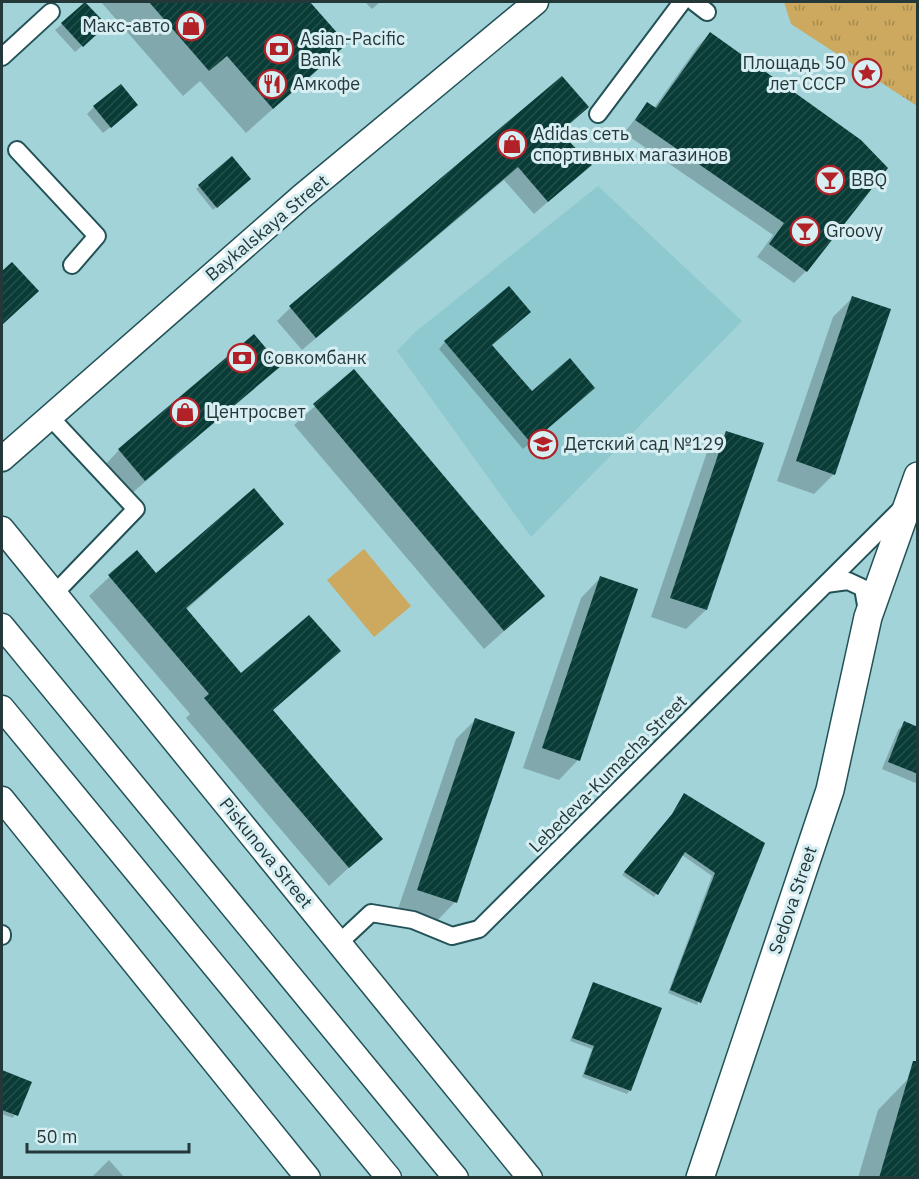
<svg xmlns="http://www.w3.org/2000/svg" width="919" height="1179" font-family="'IBM Plex Sans',sans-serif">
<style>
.built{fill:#8ec9cf}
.grass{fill:#cca95f}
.park{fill:url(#park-tufts)}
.shadow{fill:#0003}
.building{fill:url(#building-hatch)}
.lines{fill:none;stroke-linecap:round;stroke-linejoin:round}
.street-casing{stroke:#225156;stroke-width:20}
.secondary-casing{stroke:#225156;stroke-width:27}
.primary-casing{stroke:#225156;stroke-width:30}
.street{stroke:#fff;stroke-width:16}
.secondary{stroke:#fff;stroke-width:24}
.primary{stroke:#fff;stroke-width:27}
.labels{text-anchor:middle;stroke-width:6;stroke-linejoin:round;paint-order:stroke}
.poi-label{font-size:18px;fill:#24383a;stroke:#d7eff2;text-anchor:start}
.street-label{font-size:18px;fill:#24383a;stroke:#d7eff2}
</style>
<defs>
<pattern id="park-tufts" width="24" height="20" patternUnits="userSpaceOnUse" patternTransform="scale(1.5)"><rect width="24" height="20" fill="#cca95f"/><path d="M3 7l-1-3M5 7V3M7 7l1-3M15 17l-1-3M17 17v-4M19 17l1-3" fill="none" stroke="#a58b4f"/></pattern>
<pattern id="building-hatch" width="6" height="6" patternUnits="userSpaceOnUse" patternTransform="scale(1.5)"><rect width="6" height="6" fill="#093c37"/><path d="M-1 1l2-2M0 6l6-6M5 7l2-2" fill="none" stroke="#24504c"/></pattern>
</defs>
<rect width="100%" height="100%" fill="#a2d3d9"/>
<!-- built -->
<path class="built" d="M598 186 742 321 531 537 397 351 414 333Z"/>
<!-- grass -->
<path class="grass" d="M364 549 411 606 374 637 327 580Z"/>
<!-- park -->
<path class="park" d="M784 2H917V106L791 24Z"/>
<!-- shadow -->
<g class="shadow">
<path d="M101 2H270L277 9 286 2H308L345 44 246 133 200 81 183 96Z"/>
<path d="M365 2H380L372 9Z"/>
<path d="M62 24 98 32 75 52 55 30Z"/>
<path d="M710 34 806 271 794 283 757 257 773 235 624 133 647 104 654 108 698 46Z"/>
<path d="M94 107 129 112 103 133 87 114Z"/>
<path d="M587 107 559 133 590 165 534 214 504 180 302 350 277 321 291 307Z"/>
<path d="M232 158 246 182 213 210 196 189Z"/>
<path d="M12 264 23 304 2 324V273Z"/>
<path d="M853 297 834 474 814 494 777 481 833 317Z"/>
<path d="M445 342 491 345 531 393 587 395 523 449 439 349Z"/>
<path d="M279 366 131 494 106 464 119 450Z"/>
<path d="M353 372 543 596 484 649 294 425Z"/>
<path d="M727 432 762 444 706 610 686 629 651 617 707 452Z"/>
<path d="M282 524 186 610 241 675 339 651 272 711 381 838 329 886 186 718 190 714 89 596 136 552 155 575Z"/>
<path d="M600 578 578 760 559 780 523 768 581 598Z"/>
<path d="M475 720 455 902 436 922 398 909 456 739Z"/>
<path d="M905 723 918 728V784L882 769 898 730Z"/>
<path d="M682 798 763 844 697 1005 668 993 712 876 682 855 654 897 622 875 669 819Z"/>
<path d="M593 984 630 1090 627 1094 582 1077 592 1049 570 1041Z"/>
<path d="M2 1071 30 1083 13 1118 2 1114Z"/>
<path d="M908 1079 918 1178H858L878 1110Z"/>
<path d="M109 1160 125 1178H91Z"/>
</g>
<!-- building -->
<g class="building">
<path d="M85 2 107 25 83 47 61 23Z"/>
<path d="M149 2H310L347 44 273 109 227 56 209 71Z"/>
<path d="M710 32 861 140 888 168 807 272 769 244 784 223 635 120 647 102 656 108Z"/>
<path d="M562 76 589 107 560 132 592 165 548 202 518 167 316 338 289 306Z"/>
<path d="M121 84 138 105 111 128 93 106Z"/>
<path d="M232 156 251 179 217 208 198 185Z"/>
<path d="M12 262 39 291 2 325V271Z"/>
<path d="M509 286 531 312 492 345 532 391 570 358 595 388 531 443 444 341Z"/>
<path d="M852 296 891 309 835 475 796 461Z"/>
<path d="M254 334 281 366 145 481 118 449Z"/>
<path d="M354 369 545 596 504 631 313 404Z"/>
<path d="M726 431 764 443 707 610 670 598Z"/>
<path d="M254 488 284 524 186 608 241 673 309 615 341 651 273 710 383 839 349 868 204 698 209 694 108 575 137 550 156 573Z"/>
<path d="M600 576 638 589 580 761 542 748Z"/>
<path d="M475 718 515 732 457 903 417 890Z"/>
<path d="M904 721 918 727V774L888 762Z"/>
<path d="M684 793 765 843 701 1003 670 990 715 873 685 852 658 895 624 872 672 814Z"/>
<path d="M593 982 662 1008 631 1091 584 1074 594 1046 572 1038Z"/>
<path d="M913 1061H918V1178H879Z"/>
<path d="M2 1070 32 1082 18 1116 2 1110Z"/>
</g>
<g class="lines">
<!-- street casing -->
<g class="street-casing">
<g id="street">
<path d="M694 2 707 12"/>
<path d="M2 57 51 12"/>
<path d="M598 114 682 2"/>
<path d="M17 150 97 236 72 265"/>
<path d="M50 417 136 509 55 593"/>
<path d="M826 584 848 581 863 588 867 611"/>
<path d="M2 936V934"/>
<path d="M340 942 371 913 413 920 452 936 479 929 900 510"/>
</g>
</g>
<!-- secondary casing -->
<g class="secondary-casing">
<g id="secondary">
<path d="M2 459 301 197 536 2"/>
<path d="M2 529 530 1178"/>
<path d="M2 626 456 1178"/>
<path d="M2 708 389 1178"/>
<path d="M2 799 308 1178"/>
</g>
</g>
<!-- primary casing -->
<g class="primary-casing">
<path id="primary" d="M700 1178 830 790 868 617 918 476"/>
</g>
<!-- street -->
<use href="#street" class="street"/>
<!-- secondary -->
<use href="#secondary" class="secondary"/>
<!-- primary -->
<use href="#primary" class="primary"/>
</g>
<!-- icons -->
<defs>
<g id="shop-ring" transform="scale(1.5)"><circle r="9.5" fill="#d7eff2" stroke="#b22128" stroke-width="1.5"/><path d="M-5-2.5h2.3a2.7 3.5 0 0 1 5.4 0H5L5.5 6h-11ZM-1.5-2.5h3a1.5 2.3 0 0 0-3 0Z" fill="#b22128"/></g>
<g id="bank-ring" transform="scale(1.5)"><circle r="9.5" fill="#d7eff2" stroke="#b22128" stroke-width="1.5"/><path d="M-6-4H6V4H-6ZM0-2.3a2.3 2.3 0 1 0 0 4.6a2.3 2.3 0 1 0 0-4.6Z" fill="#b22128"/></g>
<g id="sight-ring" transform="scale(1.5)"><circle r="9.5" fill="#d7eff2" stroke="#b22128" stroke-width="1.5"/><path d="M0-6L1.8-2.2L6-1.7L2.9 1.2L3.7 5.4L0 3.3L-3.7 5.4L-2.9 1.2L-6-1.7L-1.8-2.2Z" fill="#b22128"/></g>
<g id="restaurant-ring" transform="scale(1.5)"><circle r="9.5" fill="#d7eff2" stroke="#b22128" stroke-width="1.5"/><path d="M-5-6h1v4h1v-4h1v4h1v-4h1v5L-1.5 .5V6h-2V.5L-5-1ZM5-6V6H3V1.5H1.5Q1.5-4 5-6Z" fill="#b22128"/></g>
<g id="bar-ring" transform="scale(1.5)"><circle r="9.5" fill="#d7eff2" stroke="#b22128" stroke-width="1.5"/><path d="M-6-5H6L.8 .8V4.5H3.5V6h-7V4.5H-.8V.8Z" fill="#b22128"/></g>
<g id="school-ring" transform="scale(1.5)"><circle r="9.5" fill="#d7eff2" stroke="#b22128" stroke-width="1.5"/><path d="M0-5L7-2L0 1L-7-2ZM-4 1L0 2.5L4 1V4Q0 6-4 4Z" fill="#b22128"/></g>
</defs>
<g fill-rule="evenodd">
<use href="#shop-ring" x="191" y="26"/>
<use href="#bank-ring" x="279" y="49"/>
<use href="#sight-ring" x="867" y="73"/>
<use href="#restaurant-ring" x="272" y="84"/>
<use href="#shop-ring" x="512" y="144"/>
<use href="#bar-ring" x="830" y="180"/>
<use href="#bar-ring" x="805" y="231"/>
<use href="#bank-ring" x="242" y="358"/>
<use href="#shop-ring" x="185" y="412"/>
<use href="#school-ring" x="543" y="444"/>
</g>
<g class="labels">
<!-- poi labels -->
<g class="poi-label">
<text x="170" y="32" text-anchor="end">Макс-авто</text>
<text x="300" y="45">Asian-Pacific<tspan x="300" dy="21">Bank</tspan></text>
<text x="846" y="69" text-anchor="end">Площадь 50<tspan x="846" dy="21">лет СССР</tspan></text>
<text x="293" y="90">Амкофе</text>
<text x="533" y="140">Adidas сеть<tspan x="533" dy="21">спортивных магазинов</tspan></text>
<text x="851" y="186">BBQ</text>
<text x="826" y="237">Groovy</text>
<text x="263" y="364">Совкомбанк</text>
<text x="206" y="418">Центросвет</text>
<text x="564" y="450">Детский сад №129</text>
</g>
<!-- street labels -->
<g class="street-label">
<text transform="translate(267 228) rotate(-40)" y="6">Baykalskaya Street</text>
<text transform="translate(608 774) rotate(-45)" y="6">Lebedeva-Kumacha Street</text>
<text transform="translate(266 853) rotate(51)" y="6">Piskunova Street</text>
<text transform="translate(793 900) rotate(-71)" y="6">Sedova Street</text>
</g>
</g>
<!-- border -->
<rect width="919" height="1179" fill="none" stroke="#24383a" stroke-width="6"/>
<!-- scale -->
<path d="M27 1143v9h162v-9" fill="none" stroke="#24383a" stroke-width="3"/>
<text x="36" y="1143" font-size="18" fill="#24383a" stroke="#d7eff2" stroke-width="4.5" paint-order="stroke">50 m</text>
</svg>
